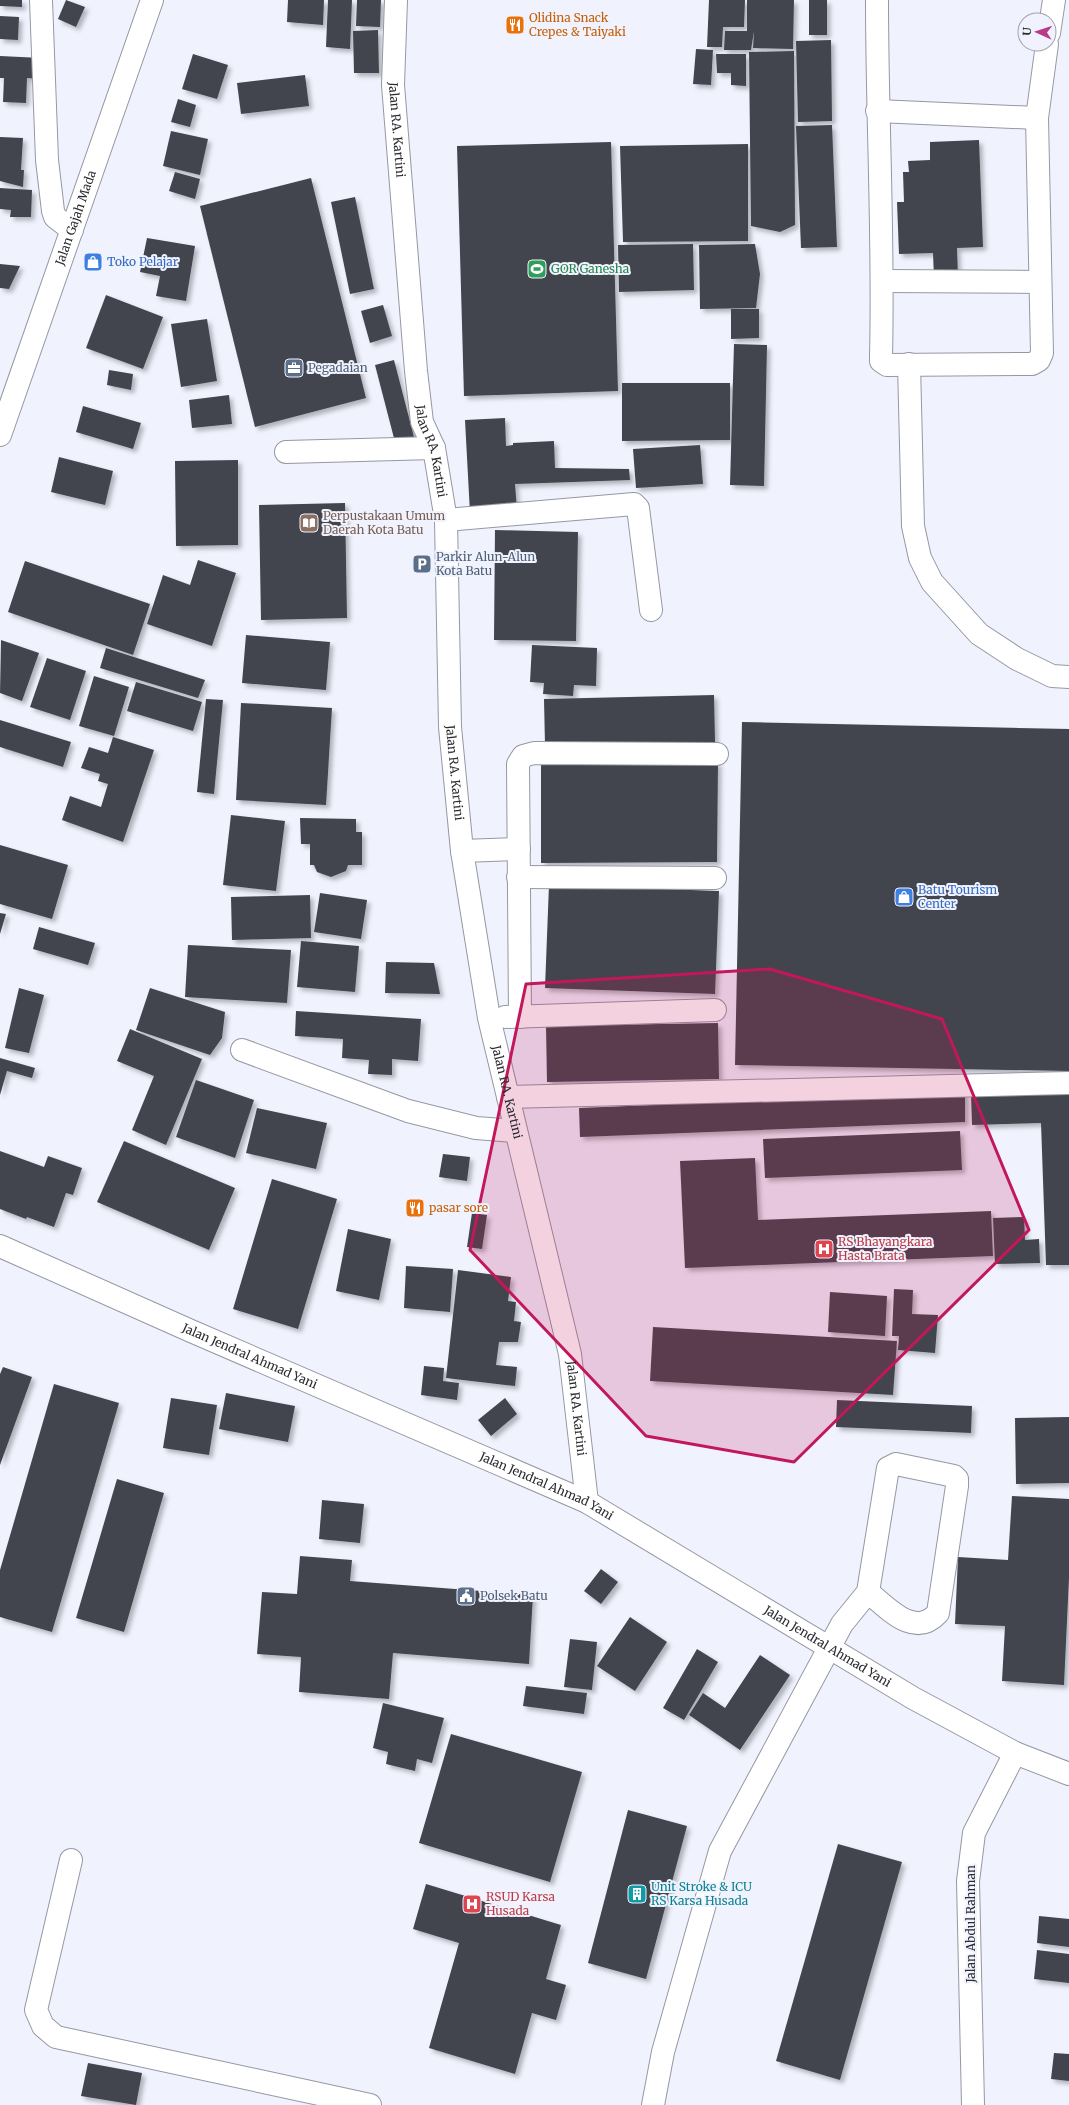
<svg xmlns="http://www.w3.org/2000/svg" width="1069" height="2105" font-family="Merriweather,serif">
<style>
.building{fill:#43454e;filter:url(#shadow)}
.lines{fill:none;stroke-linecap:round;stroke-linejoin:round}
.minor-casing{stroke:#9598a2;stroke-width:24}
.major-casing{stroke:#9598a2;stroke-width:24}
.minor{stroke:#fff;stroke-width:22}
.major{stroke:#fff;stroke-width:22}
.marked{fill:#c2185b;fill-opacity:0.2;stroke:#c2185b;stroke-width:3;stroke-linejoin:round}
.labels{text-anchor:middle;stroke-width:4;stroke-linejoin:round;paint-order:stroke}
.food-label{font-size:12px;fill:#c56008;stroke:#f0f3fe;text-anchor:start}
.street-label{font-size:12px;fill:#2b2c30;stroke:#f0f3fe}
.shop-label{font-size:12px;fill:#366cbe;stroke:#f0f3fe;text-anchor:start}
.leisure-label{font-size:12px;fill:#27864d;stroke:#f0f3fe;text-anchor:start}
.service-label{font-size:12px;fill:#4e5e75;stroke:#f0f3fe;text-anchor:start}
.education-label{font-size:12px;fill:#785e54;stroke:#f0f3fe;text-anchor:start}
.health-label{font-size:12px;fill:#be3a42;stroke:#f0f3fe;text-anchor:start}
.culture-label{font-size:12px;fill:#0d838f;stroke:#f0f3fe;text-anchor:start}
</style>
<defs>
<filter id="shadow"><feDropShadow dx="3.5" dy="3.5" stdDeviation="2" flood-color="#0004"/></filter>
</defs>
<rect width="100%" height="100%" fill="#f0f3fe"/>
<!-- building -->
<g class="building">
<path d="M0 0H22V7L0 6Z"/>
<path d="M66 0 85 7 76 27 58 19Z"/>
<path d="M288 0H324L323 25 287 22Z"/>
<path d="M328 0H352L350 49 326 47Z"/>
<path d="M357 0H381L380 27 356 26Z"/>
<path d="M709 0H745L744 27H723L722 47H707Z"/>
<path d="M747 0H794L793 49 753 48 754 31 751 50H724L725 31H747Z"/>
<rect x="809" y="0" width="18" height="35"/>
<path d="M0 16 19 17 18 40 0 39Z"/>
<path d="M378 30 379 73H354L353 31Z"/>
<path d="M831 40 832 121 798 122 796 41Z"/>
<path d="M696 49 713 50 711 85 693 84Z"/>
<path d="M794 51 795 225 780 232 751 226 749 52Z"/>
<path d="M193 54 228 65 217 99 182 89Z"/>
<path d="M716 54H746V86L731 85V73H717Z"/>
<path d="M0 56 41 58 40 79 27 78 26 103 3 102 4 78H0Z"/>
<path d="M305 75 309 106 241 114 237 83Z"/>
<path d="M178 99 196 105 190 127 171 122Z"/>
<path d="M832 125 837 247 801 248 796 126Z"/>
<path d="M171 131 208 139 200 175 163 166Z"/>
<path d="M0 137 23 138 21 170H24L23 187 0 181Z"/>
<path d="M979 140 983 247 957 248 958 277 934 278 933 253 899 254 897 202H904L903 172H909L908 161 930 160V142Z"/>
<path d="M611 142 618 391 464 396 457 146Z"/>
<path d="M748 144V241L623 242 620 146Z"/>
<path d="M175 172 200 179 195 199 169 191Z"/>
<path d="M311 178 366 398 255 427 200 206Z"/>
<path d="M0 188 32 190 31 217H10L11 210 0 209Z"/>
<path d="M355 197 374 289 350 294 331 202Z"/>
<path d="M147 238 195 246 186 301 156 296 160 276 140 272Z"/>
<path d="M693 244 694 290 619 292 618 245Z"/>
<path d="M755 244 760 274 756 308 700 309 699 245Z"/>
<path d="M0 264 20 266 9 289 0 288Z"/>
<path d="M106 295 163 317 143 369 86 348Z"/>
<path d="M383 305 392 336 370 343 361 311Z"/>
<path d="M731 309H759V338L731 339Z"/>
<path d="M207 319 217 381 181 387 171 324Z"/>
<path d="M734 344 767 345 764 486 730 485Z"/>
<path d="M394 360 414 437 395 442 375 365Z"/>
<path d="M109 370 133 374 131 390 107 385Z"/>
<path d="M622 383H730V440L622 441Z"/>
<path d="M229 395 232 424 192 428 189 400Z"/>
<path d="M83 406 141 423 133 449 76 432Z"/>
<path d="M505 418 506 446 513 445V443L554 441 555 468 629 469 630 480 515 484 517 510 470 513 465 420Z"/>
<path d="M700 445 703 484 636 488 633 449Z"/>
<path d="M59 457 113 471 105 505 51 492Z"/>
<path d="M238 460V545L176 546 175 461Z"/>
<path d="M345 503 347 618 261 620 259 505Z"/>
<path d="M495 530 578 532 576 641 494 640Z"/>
<path d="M198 560 236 573 212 646 147 624 163 575 190 585Z"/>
<path d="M25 561 150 604 133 655 8 612Z"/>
<path d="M246 635 330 642 326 690 242 683Z"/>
<path d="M1 640 39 653 22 701 0 693Z"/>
<path d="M532 645 597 648 596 686 574 685 573 696 543 694 544 683 530 682Z"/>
<path d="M106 648 205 680 198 698 100 668Z"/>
<path d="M47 658 86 671 70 720 30 707Z"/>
<path d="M94 676 129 687 114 736 79 726Z"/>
<path d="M136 682 202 702 193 731 127 711Z"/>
<path d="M714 695 715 742 545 745 544 699Z"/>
<path d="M206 699 223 700 214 794 197 792Z"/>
<path d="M241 703 332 708 326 805 236 800Z"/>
<path d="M0 720 71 742 63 767 0 747Z"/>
<path d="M742 722 1069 729V1071L735 1065Z"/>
<path d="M113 737 154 750 123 842 62 820 70 796 101 807 108 784 98 781 100 774 81 768 89 747 108 753Z"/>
<path d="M541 762H718L717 862 541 863Z"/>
<path d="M231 815 285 821 276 891 223 885Z"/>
<path d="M300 818 356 819V832H362V865H348L346 871 331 877 317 872 314 865H310V844H301Z"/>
<path d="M0 845 68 865 52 919 0 904Z"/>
<path d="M549 885 719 891 715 994 545 988Z"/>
<path d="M320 893 367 900 361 939 314 932Z"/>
<path d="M310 895 311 938 232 940 231 897Z"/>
<path d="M0 913 6 914 0 934Z"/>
<path d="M39 927 95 943 88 965 33 949Z"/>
<path d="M301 941 359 946 355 992 297 987Z"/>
<path d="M188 945 291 950 287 1003 185 997Z"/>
<path d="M386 962 434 963 440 994 385 993Z"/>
<path d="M19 988 44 995 29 1053 5 1048Z"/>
<path d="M150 988 225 1012 222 1038 210 1055 136 1030Z"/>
<path d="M296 1011 421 1019 418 1061 392 1059V1075L368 1074 369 1060 342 1058 343 1039 295 1036Z"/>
<path d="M718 1023 719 1079 547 1082 546 1026Z"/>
<path d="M130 1029 202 1059 166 1145 132 1130 154 1076 117 1061Z"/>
<path d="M0 1058 35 1068 32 1078 7 1071 0 1095Z"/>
<path d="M196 1080 254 1100 235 1158 176 1137Z"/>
<path d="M1069 1091V1265H1046L1041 1123 972 1125 971 1095Z"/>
<path d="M965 1092V1122L580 1137 579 1108Z"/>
<path d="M257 1108 327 1123 316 1169 246 1153Z"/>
<path d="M960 1131 962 1170 765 1178 763 1139Z"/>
<path d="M124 1141 235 1188 209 1250 97 1202Z"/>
<path d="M0 1151 44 1167 48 1156 82 1168 73 1195 66 1193 54 1227 27 1217 26 1219 0 1209Z"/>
<path d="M443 1154 470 1157 467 1181 439 1177Z"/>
<path d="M755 1158 758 1220 991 1211 993 1256 685 1268 680 1161Z"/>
<path d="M272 1179 337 1199 298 1329 233 1309Z"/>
<path d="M472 1213 487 1215 482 1249 467 1247Z"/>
<path d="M1024 1217 1025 1240 1039 1239 1040 1263 995 1264 993 1218Z"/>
<path d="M348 1229 391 1239 379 1300 336 1291Z"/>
<path d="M406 1266 453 1269 450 1312 404 1308Z"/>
<path d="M458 1270 511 1277 508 1301 516 1302 514 1321 521 1322 518 1342H499L496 1365 517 1367 515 1386 446 1378Z"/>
<path d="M894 1289 913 1290 912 1314 938 1315 935 1353 898 1350 899 1336H892Z"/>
<path d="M830 1292 887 1296 885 1336 828 1332Z"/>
<path d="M653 1327 897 1341 893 1395 650 1381Z"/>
<path d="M424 1366 444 1368 443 1381 459 1383 457 1400 421 1395Z"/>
<path d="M3 1367 32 1377 0 1465V1374Z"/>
<path d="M54 1384 119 1403 52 1632 0 1617V1570Z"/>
<path d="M226 1393 295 1406 288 1442 219 1429Z"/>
<path d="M171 1398 217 1405 209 1455 163 1448Z"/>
<path d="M505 1398 517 1414 491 1436 478 1420Z"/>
<path d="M837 1400 972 1406 971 1433 836 1427Z"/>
<path d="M1069 1417V1483L1016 1484 1015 1418Z"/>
<path d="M117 1479 164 1493 124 1632 76 1618Z"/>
<path d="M1012 1496 1069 1499V1578L1064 1685 1002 1681 1005 1626 955 1624 958 1557 1008 1560Z"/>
<path d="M322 1500 364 1504 360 1543 319 1539Z"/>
<path d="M300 1556 352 1560 350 1581 533 1595 529 1664 393 1653 389 1699 299 1692 301 1657 257 1654 262 1592 297 1594Z"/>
<path d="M601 1569 618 1582 601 1604 584 1591Z"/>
<path d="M630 1617 667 1642 635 1691 597 1666Z"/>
<path d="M570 1639 597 1642 592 1690 564 1687Z"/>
<path d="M697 1649 718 1662 684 1720 663 1708Z"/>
<path d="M760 1655 790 1675 740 1750 689 1715 703 1693 725 1708Z"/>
<path d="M526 1686 587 1693 584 1714 523 1706Z"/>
<path d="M383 1703 444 1718 432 1763 417 1759 415 1771 386 1764 388 1752 373 1748Z"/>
<path d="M451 1734 582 1772 550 1882 419 1843Z"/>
<path d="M628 1810 687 1826 646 1979 588 1963Z"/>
<path d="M838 1844 902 1862 840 2080 776 2061Z"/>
<path d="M426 1884 561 1925 546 1979 566 1985 556 2020 532 2013 515 2074 429 2048 459 1943 413 1929Z"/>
<path d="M1039 1916 1069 1919V1947L1037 1943Z"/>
<path d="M1037 1950 1069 1954V1983L1034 1979Z"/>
<path d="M1054 2053 1069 2054V2081L1051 2079Z"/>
<path d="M88 2063 142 2073 136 2105 81 2096Z"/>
</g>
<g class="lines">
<!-- minor casing -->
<g class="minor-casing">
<g id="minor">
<path d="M41 0 47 160 53 211 55 217 72 230"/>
<path id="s1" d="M396 0 393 85 416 371 422 422 434 448 446 520 450 727 462 851 489 1018 570 1354 587 1502"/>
<path d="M877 0C877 119 884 238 881 357V361L887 365 1032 364 1039 360 1042 353 1037 118 1047 44"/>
<path d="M1049 33 1054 0"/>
<path d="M877 111 1037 118"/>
<path d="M883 281 1039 282"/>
<path d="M909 364 913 526 920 558 932 582 979 634 1017 659 1052 676 1069 677"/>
<path id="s2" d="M0 435 152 0"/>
<path d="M286 452 434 448"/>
<path d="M446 520 634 504 638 508 651 610"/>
<path d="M462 851 519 849"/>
<path d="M518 877 715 878"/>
<path d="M505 1017 715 1010"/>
<path d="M520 1017 518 764 523 756 534 753 717 754"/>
<path d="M242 1050 408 1111 476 1128 515 1131"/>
<path d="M508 1097 1069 1083"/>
<path d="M71 1860 36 2010 43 2026 56 2037 370 2105"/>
<path d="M653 2105 663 2052 720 1851 842 1624 868 1592 888 1468 896 1464 954 1476 957 1479V1486L938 1613C914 1639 888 1608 868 1592"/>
<path d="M973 2105 968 1881 974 1833 1015 1753"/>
</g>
</g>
<!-- major casing -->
<g class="major-casing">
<g id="major">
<path id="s3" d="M0 1246 191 1331 587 1502 913 1698 1015 1753 1069 1774"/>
</g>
</g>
<!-- minor -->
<use href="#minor" class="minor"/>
<!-- major -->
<use href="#major" class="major"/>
</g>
<!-- marked area -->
<path class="marked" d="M770 969 942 1019 1029 1230 794 1462 646 1436 470 1250 526 984Z"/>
<!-- icons -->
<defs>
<g id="restaurant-square" transform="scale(1)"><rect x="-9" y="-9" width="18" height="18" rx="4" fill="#e8710a" stroke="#f0f3fe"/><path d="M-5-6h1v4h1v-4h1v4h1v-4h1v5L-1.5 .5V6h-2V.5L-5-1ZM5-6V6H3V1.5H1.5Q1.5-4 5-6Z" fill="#fff"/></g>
<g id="shop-square" transform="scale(1)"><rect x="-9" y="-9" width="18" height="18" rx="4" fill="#3f7fe0" stroke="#f0f3fe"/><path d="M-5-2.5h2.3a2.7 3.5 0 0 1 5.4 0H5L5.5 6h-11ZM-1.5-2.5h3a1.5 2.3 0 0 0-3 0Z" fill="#fff"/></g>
<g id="stadium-square" transform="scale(1)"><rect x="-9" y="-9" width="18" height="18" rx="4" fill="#2e9e5b" stroke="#f0f3fe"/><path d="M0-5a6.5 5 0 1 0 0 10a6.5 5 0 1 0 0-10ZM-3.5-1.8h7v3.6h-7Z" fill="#fff"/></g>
<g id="office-square" transform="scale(1)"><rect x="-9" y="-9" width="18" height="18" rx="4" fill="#5c6f8a" stroke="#f0f3fe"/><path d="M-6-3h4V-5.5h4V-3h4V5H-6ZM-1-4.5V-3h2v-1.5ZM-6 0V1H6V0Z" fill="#fff"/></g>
<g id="library-square" transform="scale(1)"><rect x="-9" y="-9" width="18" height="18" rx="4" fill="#8d6e63" stroke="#f0f3fe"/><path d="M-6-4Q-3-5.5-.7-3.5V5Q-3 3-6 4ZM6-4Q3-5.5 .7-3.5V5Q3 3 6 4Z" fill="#fff"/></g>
<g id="parking-square" transform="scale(1)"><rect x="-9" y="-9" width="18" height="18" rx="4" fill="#5c6f8a" stroke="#f0f3fe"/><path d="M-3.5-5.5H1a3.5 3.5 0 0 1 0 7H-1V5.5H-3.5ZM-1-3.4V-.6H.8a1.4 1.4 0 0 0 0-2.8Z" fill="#fff"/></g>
<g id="hospital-square" transform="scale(1)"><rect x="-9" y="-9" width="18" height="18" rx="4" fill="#e0444e" stroke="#f0f3fe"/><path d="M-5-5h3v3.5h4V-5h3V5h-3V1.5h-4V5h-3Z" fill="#fff"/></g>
<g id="civic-square" transform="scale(1)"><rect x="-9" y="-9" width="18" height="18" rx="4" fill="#5c6f8a" stroke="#f0f3fe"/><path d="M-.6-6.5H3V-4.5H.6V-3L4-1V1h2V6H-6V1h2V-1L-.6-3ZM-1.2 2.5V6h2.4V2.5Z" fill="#fff"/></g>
<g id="building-square" transform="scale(1)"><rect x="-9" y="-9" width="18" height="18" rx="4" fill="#0f9aa8" stroke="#f0f3fe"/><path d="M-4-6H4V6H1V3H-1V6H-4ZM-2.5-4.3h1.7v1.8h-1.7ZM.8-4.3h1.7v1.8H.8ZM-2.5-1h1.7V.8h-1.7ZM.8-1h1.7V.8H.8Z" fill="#fff"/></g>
</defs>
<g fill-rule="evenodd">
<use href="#restaurant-square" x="515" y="25"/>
<use href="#shop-square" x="93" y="262"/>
<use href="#stadium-square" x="537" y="269"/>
<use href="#office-square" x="294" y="368"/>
<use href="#library-square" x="309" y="523"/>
<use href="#parking-square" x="422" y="564"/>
<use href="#shop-square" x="904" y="897"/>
<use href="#restaurant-square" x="415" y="1208"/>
<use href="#hospital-square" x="824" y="1249"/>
<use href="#civic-square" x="466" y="1596"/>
<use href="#building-square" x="637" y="1894"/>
<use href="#hospital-square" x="472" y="1904"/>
</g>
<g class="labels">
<!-- food labels -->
<g class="food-label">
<text x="529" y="22">Olidina Snack<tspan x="529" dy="14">Crepes &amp; Taiyaki</tspan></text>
<text x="429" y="1212">pasar sore</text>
</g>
<!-- street labels -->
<g class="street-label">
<text dy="4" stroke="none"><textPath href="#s1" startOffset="130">Jalan RA. Kartini</textPath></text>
<text dy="4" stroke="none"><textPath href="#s2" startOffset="230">Jalan Gajah Mada</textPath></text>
<text dy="4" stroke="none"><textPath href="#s1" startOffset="454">Jalan RA. Kartini</textPath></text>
<text dy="4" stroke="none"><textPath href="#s1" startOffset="778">Jalan RA. Kartini</textPath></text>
<text dy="4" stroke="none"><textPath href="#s1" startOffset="1102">Jalan RA. Kartini</textPath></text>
<text dy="4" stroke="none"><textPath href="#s3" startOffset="273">Jalan Jendral Ahmad Yani</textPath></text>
<text dy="4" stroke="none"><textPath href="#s1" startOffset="1426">Jalan RA. Kartini</textPath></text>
<text dy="4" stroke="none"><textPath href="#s3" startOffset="597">Jalan Jendral Ahmad Yani</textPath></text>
<text dy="4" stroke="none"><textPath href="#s3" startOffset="921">Jalan Jendral Ahmad Yani</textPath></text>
<text transform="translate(971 1924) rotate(-90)" y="4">Jalan Abdul Rahman</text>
</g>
<!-- shop labels -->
<g class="shop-label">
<text x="107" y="266">Toko Pelajar</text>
<text x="918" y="894">Batu Tourism<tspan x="918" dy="14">Center</tspan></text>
</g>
<!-- leisure labels -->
<g class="leisure-label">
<text x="551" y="273">GOR Ganesha</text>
</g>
<!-- service labels -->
<g class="service-label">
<text x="308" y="372">Pegadaian</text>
<text x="436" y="561">Parkir Alun-Alun<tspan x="436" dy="14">Kota Batu</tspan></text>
<text x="480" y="1600">Polsek Batu</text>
</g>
<!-- education labels -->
<g class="education-label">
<text x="323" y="520">Perpustakaan Umum<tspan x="323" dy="14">Daerah Kota Batu</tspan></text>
</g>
<!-- health labels -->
<g class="health-label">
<text x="838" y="1246">RS Bhayangkara<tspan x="838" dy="14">Hasta Brata</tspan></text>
<text x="486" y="1901">RSUD Karsa<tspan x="486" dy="14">Husada</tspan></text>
</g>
<!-- culture labels -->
<g class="culture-label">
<text x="651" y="1891">Unit Stroke &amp; ICU<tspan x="651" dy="14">RS Karsa Husada</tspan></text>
</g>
</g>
<!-- north arrow -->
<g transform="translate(1037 32) rotate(273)"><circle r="19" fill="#f0f3fe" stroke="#a1a3ac"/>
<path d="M0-3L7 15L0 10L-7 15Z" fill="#b83a89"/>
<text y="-6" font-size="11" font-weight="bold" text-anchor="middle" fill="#2b2c30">U</text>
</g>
</svg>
